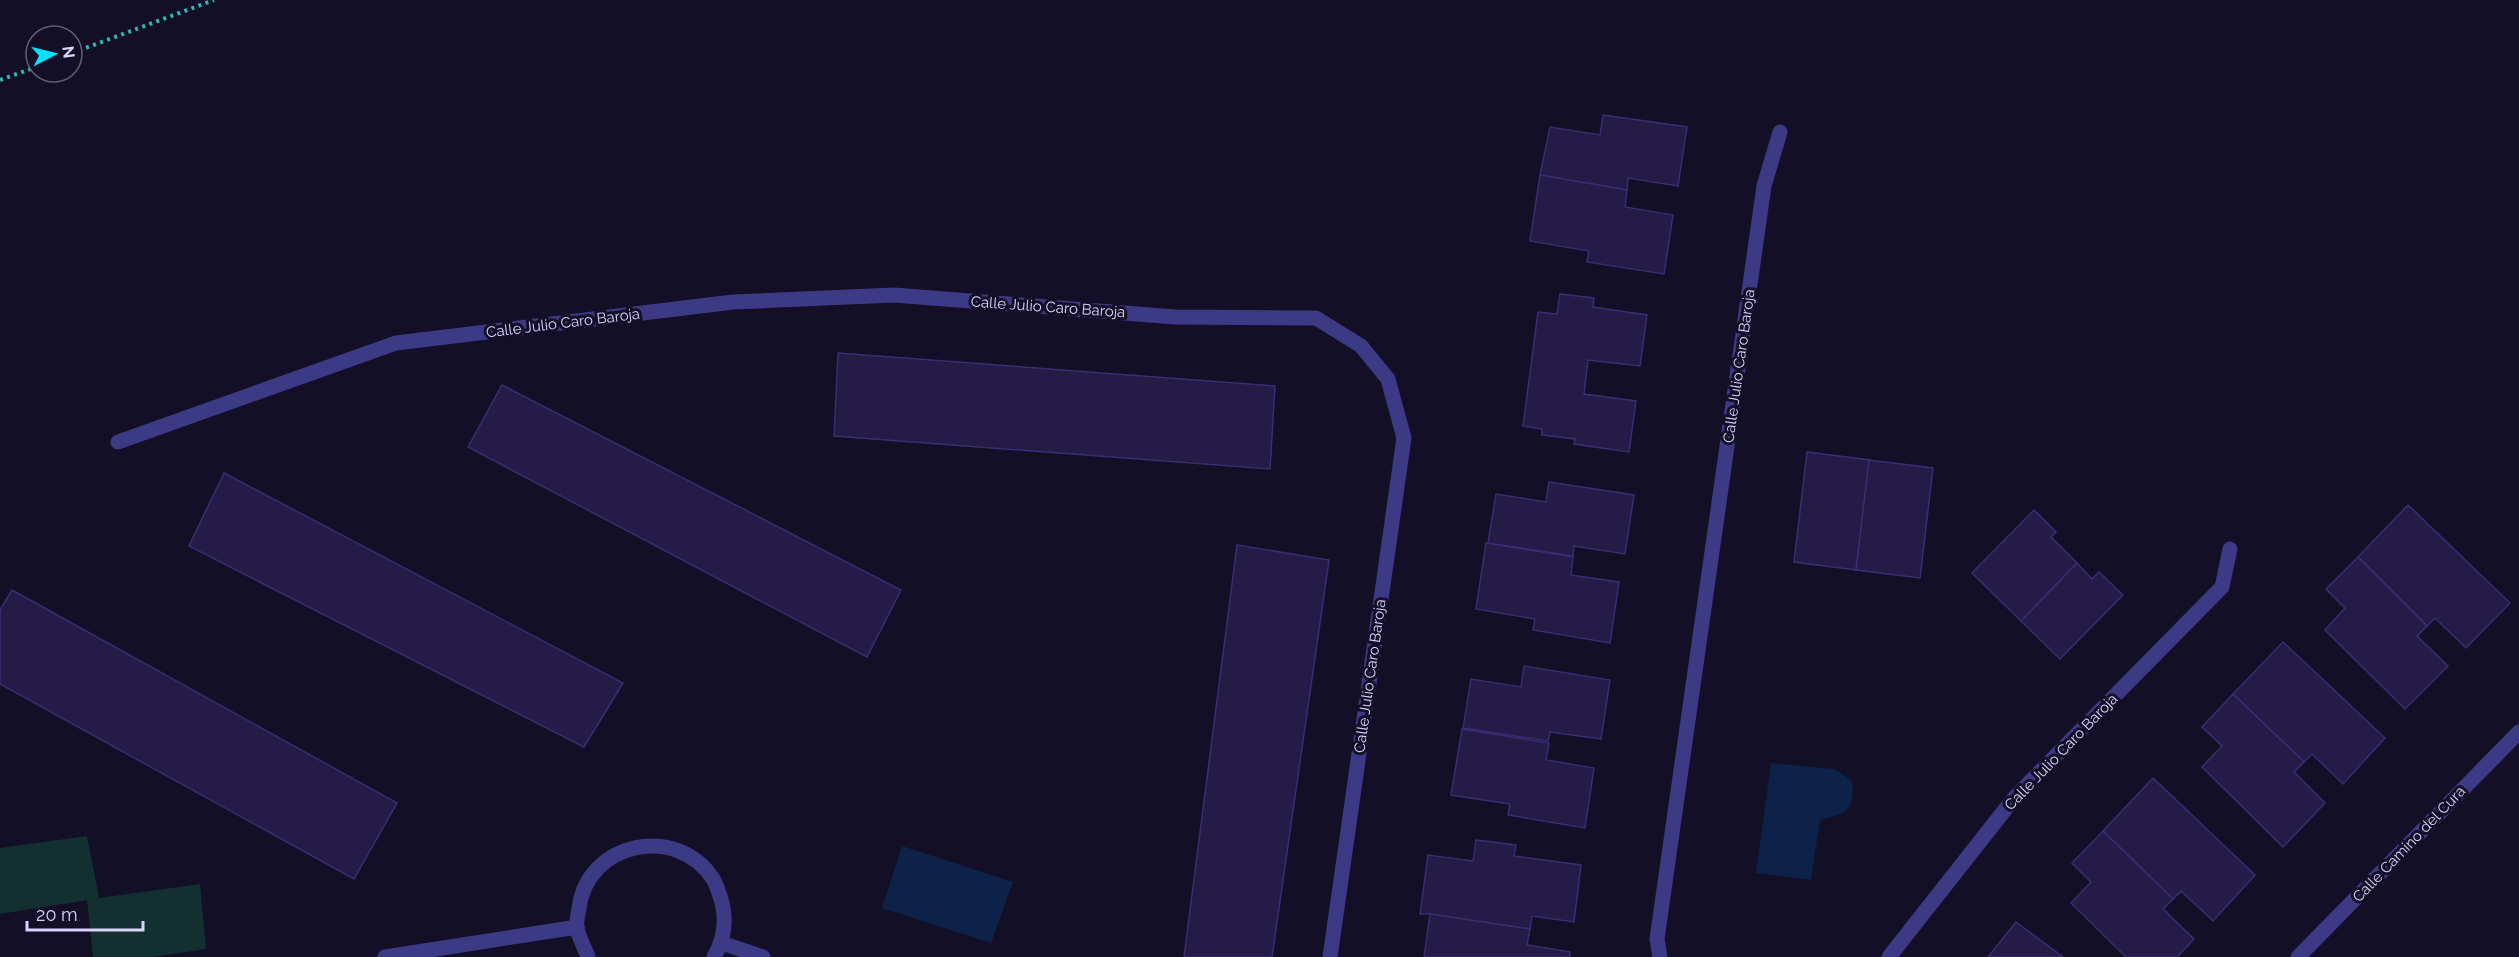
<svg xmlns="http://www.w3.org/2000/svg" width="2519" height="957" font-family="Raleway,sans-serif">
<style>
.green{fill:#12302f}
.water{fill:#0c2248}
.building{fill:#241b47;stroke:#3b2d73;stroke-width:1.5}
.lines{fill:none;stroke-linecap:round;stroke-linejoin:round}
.path{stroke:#2fb8b0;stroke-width:4;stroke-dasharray:3 4.5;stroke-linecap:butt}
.minor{stroke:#3d3a85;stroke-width:15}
.labels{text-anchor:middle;stroke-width:6;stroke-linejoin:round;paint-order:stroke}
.street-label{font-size:15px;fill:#d9d4ff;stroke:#130f26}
</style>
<rect width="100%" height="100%" fill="#130f26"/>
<!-- green -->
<path class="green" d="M87 836 99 898 200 884 206 949 153 957H93L87 900 0 914V848Z"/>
<!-- water -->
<g class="water">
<path d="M1771 763 1835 769 1852 781C1855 810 1847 814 1820 820L1811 880 1756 873Z"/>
<path d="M902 846 1013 882 991 943 882 908Z"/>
</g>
<!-- building -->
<g class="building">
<path d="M1603 115 1687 127 1678 186 1628 178 1627 190 1540 175 1550 127 1600 135Z"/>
<path d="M1540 175 1627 190 1625 207 1673 215 1664 274 1587 262 1589 251 1530 241Z"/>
<path d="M1560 294 1594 298 1593 307 1647 315 1640 366 1588 360 1584 394 1636 401 1629 452 1574 444 1575 439 1542 435V429L1523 426 1538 312 1557 314Z"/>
<path d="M838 353 1275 386 1270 469 834 436Z"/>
<path d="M502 385 901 590 867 657 468 447Z"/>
<path d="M1807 452 1870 460 1856 570 1794 562Z"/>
<path d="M1869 460 1933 468 1920 578 1856 570Z"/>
<path d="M224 473 623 683 584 747 189 546Z"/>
<path d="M1549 482 1634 495 1625 554 1574 546 1573 556 1488 543 1496 494 1546 502Z"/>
<path d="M2408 505 2510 603 2466 648 2435 618 2427 626 2358 557Z"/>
<path d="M2034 510 2056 532 2051 537 2077 563 2021 621 1972 573Z"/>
<path d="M1486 543 1573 557 1571 575 1619 582 1610 643 1533 630 1535 619 1476 609Z"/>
<path d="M1237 545 1329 560 1272 957H1184Z"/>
<path d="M2358 557 2427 626 2417 636 2448 666 2405 709 2325 630 2345 608 2326 589Z"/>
<path d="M2077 563 2092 579 2099 572 2123 595 2060 659 2021 621Z"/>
<path d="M12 590 397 803 354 879 0 684V610Z"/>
<path d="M2283 642 2385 738 2343 784 2312 754 2304 762 2233 694Z"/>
<path d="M1524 666 1610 680 1601 739 1550 732 1548 741 1463 728 1471 679 1521 687Z"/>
<path d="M2233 694 2304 762 2294 772 2325 803 2283 847 2202 767 2222 746 2202 727Z"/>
<path d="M1462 729 1549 743 1546 760 1594 768 1585 828 1508 815 1510 804 1451 795Z"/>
<path d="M2153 778 2255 875 2213 921 2181 891 2173 899 2103 831Z"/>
<path d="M2103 831 2173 899 2163 909 2194 939 2177 957H2126L2071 903 2091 882 2072 863Z"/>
<path d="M1476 840 1516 845 1514 856 1581 865 1574 922 1532 916 1530 929 1430 914H1420L1428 855 1473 861Z"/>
<path d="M1430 914 1530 929 1527 945 1570 952V957H1424Z"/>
<path d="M2016 922 2063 957H1988Z"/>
</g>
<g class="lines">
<!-- path -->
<g class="path">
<path d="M72 53 214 0"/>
<path d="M0 80 36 67"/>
</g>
<!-- minor -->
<g class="minor">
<path d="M118 442 396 343 733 302 894 295 1175 317 1316 318 1361 346 1388 379 1404 438 1330 957"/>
<path d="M722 943 763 957"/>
<path d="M385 957 577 927"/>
<path d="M588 957C585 948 578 937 577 927 576 922 578 914 579 909 586 842 677 823 713 879 716 883 718 891 720 896 727 917 725 938 714 957"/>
<path d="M1660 957 1657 939 1764 186 1780 132"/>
<path d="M1889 957 2015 797 2222 587 2230 549"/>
<path d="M2298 957 2519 732"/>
</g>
</g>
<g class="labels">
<!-- street labels -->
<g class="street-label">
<text transform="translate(1048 307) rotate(4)" y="5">Calle Julio Caro Baroja</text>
<text transform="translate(563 323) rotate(-7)" y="5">Calle Julio Caro Baroja</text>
<text transform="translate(1739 366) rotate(-82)" y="5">Calle Julio Caro Baroja</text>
<text transform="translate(1370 676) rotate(-82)" y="5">Calle Julio Caro Baroja</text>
<text transform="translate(2061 752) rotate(-46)" y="5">Calle Julio Caro Baroja</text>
<text transform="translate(2409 844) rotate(-46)" y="5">Calle Camino del Cura</text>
</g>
</g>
<!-- north arrow -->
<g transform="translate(54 54) rotate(83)"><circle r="28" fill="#130f26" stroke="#625e7d" stroke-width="1.5"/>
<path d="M0-4.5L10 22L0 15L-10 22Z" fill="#00e5ff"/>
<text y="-9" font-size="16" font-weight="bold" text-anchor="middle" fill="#d9d4ff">N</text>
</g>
<!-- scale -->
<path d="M27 921v9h116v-9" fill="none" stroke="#d9d4ff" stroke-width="3"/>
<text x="36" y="921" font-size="18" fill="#d9d4ff" stroke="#130f26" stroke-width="4.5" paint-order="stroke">20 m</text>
</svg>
